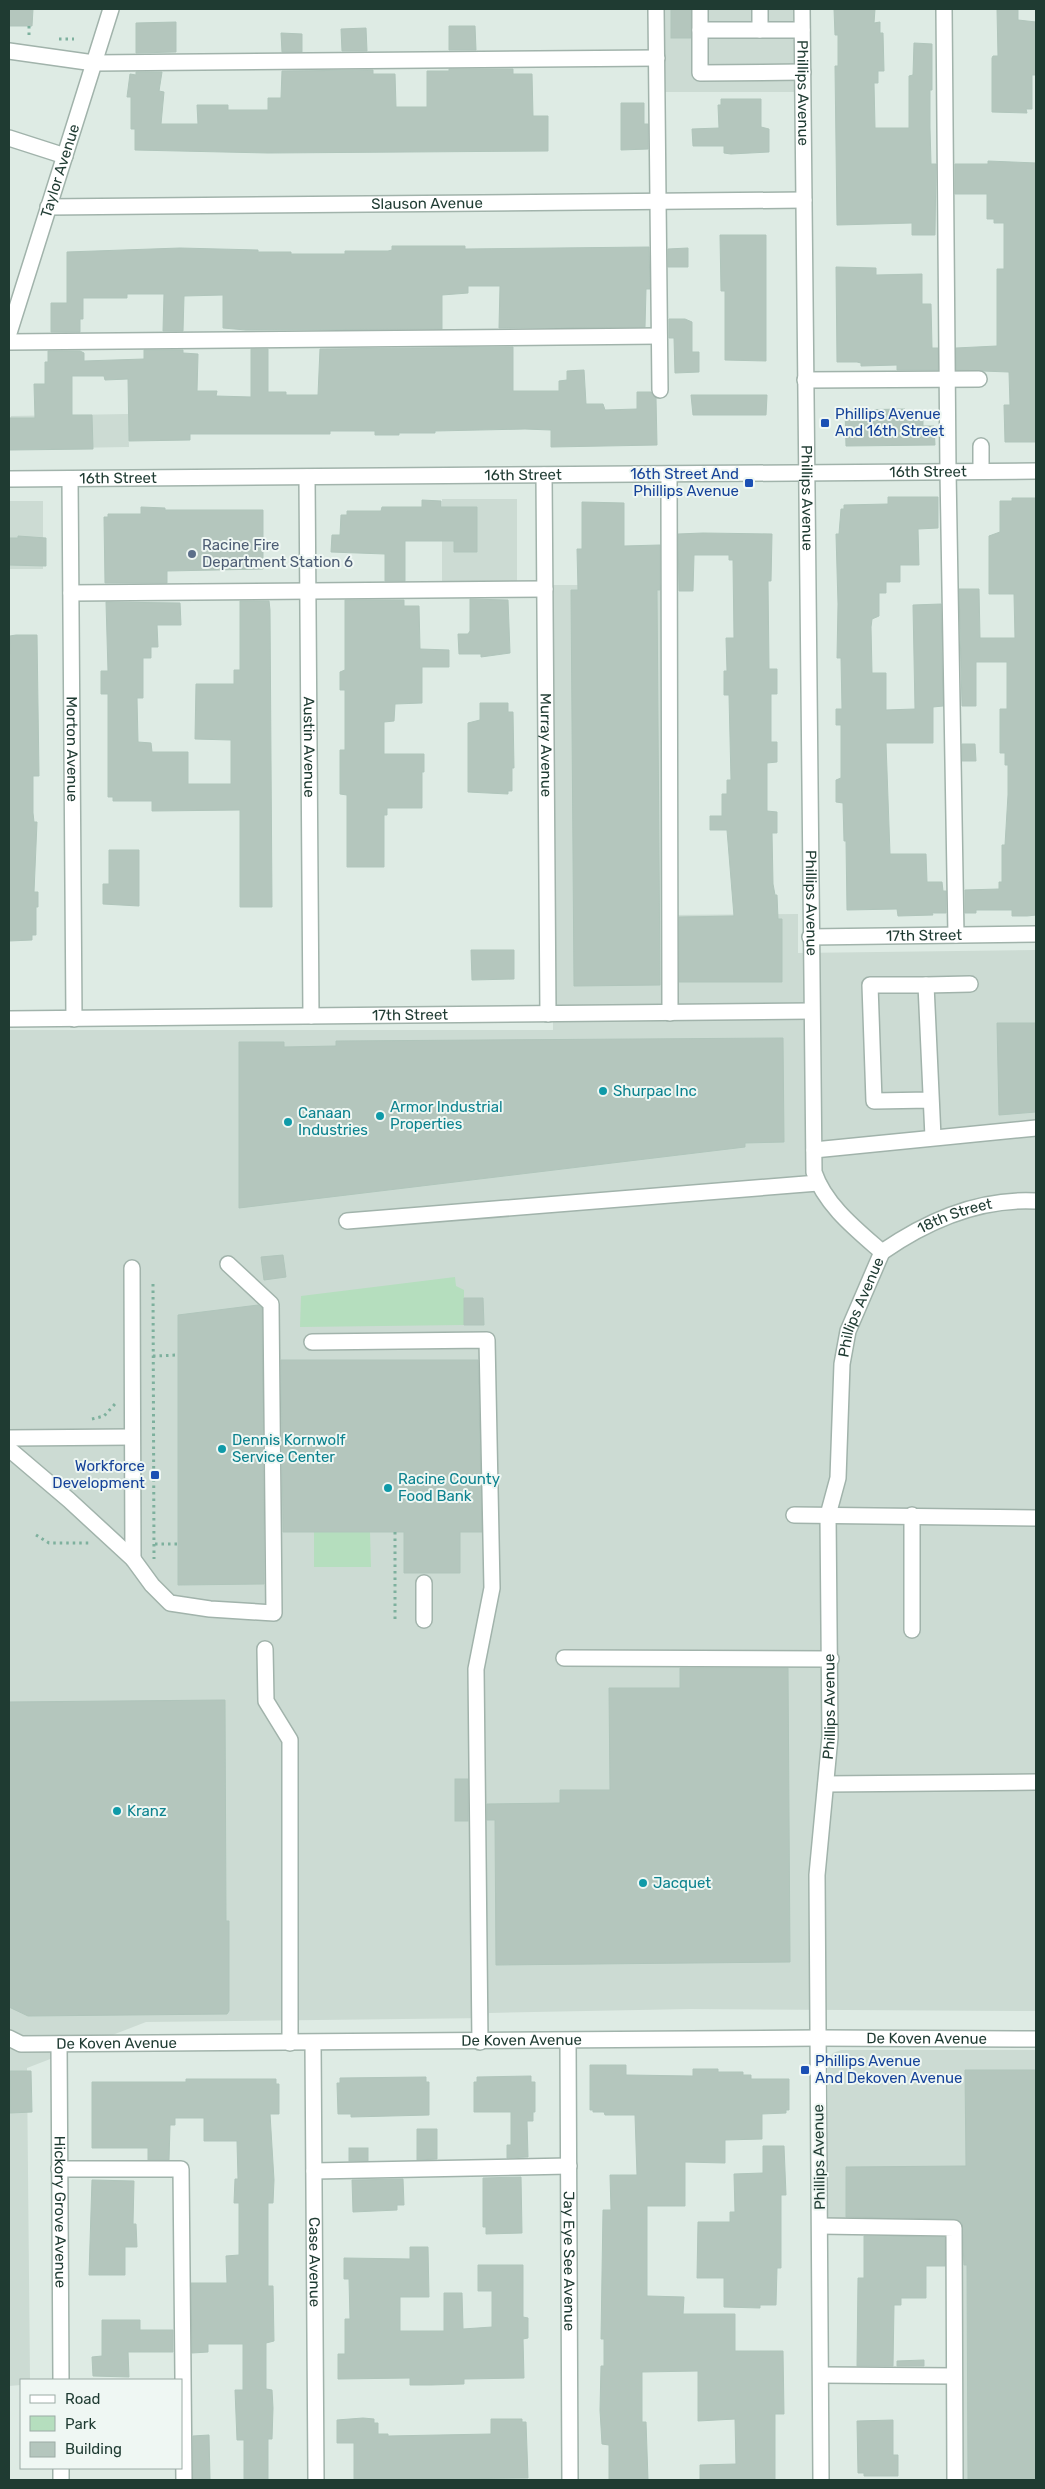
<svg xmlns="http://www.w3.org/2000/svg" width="1045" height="2489" font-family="Rubik,sans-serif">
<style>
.built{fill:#ccdbd3}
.green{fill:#b5debe}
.building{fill:#b4c6bd;stroke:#b0c5bb}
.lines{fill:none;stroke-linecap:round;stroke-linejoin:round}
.minor-casing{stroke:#a1b3ab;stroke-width:18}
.path{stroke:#7db09d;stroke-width:3;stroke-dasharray:2.5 4;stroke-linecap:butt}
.minor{stroke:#fff;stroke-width:15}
.transit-dot{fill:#1a4fb4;stroke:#eff7f3;stroke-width:2}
.service-dot{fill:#5c6f8a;stroke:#eff7f3;stroke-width:2}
.culture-dot{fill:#0f9aa8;stroke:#eff7f3;stroke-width:2}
.labels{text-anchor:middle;stroke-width:4;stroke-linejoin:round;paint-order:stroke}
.street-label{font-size:15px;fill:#1f3b32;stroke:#eff7f3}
.transit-label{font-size:15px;fill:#164399;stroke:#eff7f3;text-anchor:start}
.service-label{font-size:15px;fill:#4e5e75;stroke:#eff7f3;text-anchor:start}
.culture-label{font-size:15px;fill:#0d838f;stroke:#eff7f3;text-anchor:start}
</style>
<rect width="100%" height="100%" fill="#deebe4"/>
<!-- built -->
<g class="built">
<path d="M662 9H793L794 92H662Z"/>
<path d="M128 414 129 447 9 449V423L11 416Z"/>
<path d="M442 499H517V587L442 588Z"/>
<rect x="9" y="501" width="34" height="68"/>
<path d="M552 585H664L666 915 798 914V953L1036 950V2011L690 2009 489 2013 488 2018 146 2022 27 2068 30 2380H21V2385L9 2386V1030H553Z"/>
<path d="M841 2050H1036V2480H960L957 2224 828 2223V2060L833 2053Z"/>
</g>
<!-- green -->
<g class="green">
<path d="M455 1277 456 1286 464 1290V1325L300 1327 301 1296Z"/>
<path d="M314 1532H370L371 1567H314Z"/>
</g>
<!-- building -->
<g class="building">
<path d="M9 9H33L32 26H9Z"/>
<rect x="671" y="9" width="20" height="29"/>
<path d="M834 9H875L874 23 880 22V33H883L884 71H878V83H874L875 128H909V76L913 75 914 43 932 44V90H930V128L931 164H936L935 235H912V223L837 225 835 66H838V35H835Z"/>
<path d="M997 9H1018V20L1036 22V75H1032V109H1026L1027 113 992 112V58L993 56H998Z"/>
<path d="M176 22V52L136 53V23Z"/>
<path d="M449 26H475L476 50H449Z"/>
<path d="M366 28 367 51H342L341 29Z"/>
<path d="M281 33 302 34V52H282Z"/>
<path d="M449 69H513V74H532L533 116H548V151L268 153 135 150V129H131V97H127L130 74 136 75V72H162L159 91 164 92 161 124H198L197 105H228V110H268V98H281L282 71 368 70H373V74H395L396 107H427V71H449Z"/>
<path d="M721 99H761V127L769 129V152L731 154 724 153V146H693L692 129 719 128 718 105H721Z"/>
<path d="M621 103H644V124H648V149L621 150Z"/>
<path d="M988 161 1036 163V442H1005L1004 405H1010L1009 372 956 370V348L997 346V269H1004V223H994V219H987V194H955V164H988Z"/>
<path d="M720 235H766V361L725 360V291H721Z"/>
<path d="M392 246H465V249L649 247 650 289H646L645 327 499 328 500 286H468V293L442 295V329L246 330 223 328V295L184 296 183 331H163L164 294H127V298H83V319H80V332H51V303H67V252L180 248 258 250V252H291V254H345V251H388L392 250Z"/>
<path d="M688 248V267H668V249Z"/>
<path d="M836 267 876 268V275L922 274V304H931L932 348H938V370H897V365L861 366V363L857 362H837Z"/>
<path d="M669 319H685L692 322V352H699V372L675 373 674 338H669Z"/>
<path d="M513 347V391H559V381L567 380V371L584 370 586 404H603L605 410 637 409V392H651L656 398 657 445 551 447V430L525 429 435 431V433H399V435H375V431H330V434H190V440L129 441 128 379 105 380 104 376H72V415H92L93 449 9 450V418H35L34 384H45V362H48V351H80L84 353V361L144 359V350H183V353L198 354 197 391H217L216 396 251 397V349H268V392H286V395H318L320 349Z"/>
<path d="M691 395H767L766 415H693Z"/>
<path d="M905 409V419L923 418V426H934L935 445 846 446 845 410Z"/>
<path d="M888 497H938V528L918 529 919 565H900V582H886V593H879V616L872 619 871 627 872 673H886V710L915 709 913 605 941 604 943 706 933 707V743H886L890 854H926L927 882H942L943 891H946V913H932L933 915 898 916 897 909 847 910 846 841H844L843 803 836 802V780L841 778V725H836V709H842L841 658H837L838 604 836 534H839L841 509H844V505L888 504Z"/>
<path d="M1012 498H1036V915L1027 916H1012V910H976V913H965V890L999 889V882H1002V845H1005L1008 795V765H1005V753H1000V709H1007V662H976V706H962L959 589H979L980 638H1015L1014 594H989V536L1000 532V501H1012Z"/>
<path d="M422 500 441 501V507H477V552H454V541H405V581H385V554L331 552 332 535H340L341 515H347V511H381L382 507H422Z"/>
<path d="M582 502 624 503V546L660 545V590H657L660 985 574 986 571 590H578L577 549H582Z"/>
<path d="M141 507 165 508V510H263V569L167 571V583H105L104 517H108V514H141Z"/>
<path d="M703 533 772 534 771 581H768L769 669H777V694H771V742H777V762L767 763V811L777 812V833H772L773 884 775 895H777L778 919H782V982H679V917L734 916 727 830H710V816H722V794H727V780H731L729 695H724V671H727L726 638H734L733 560H729V555H694L693 591H679L678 534Z"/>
<path d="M18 536 46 538V566L9 565V538H18Z"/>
<path d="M470 599 508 600 510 653 481 657V654H459L458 634H468L470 631Z"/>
<path d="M345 600H404V606H419L420 649 449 650V667H422V703L395 704 394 721 384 722V754H424V772H422V808H387V815H384V867H347V795L340 794V750H345V690H340V672L345 670Z"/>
<path d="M240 601H269L270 610 272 907H240V810L152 811V801H113V797H108V694H101V671H108L106 602 180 603 181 625H157L158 647H151V658H143V698H137L138 742 151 743 152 752H188V784H231V740L195 739 196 684H234V670H240Z"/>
<path d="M16 635H37L39 776H33V813L34 822H37L34 892H38V907H36V935H32V940L9 941V673L10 636Z"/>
<path d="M480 703H508V712H513L514 768H512V791H508V794L468 792V723L480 720Z"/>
<path d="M962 744H975L976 761H962Z"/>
<path d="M109 850H139V906L103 904V884H109Z"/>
<path d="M471 950H514V979L472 980Z"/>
<path d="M997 1023H1036V1112L999 1115Z"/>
<path d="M783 1038 784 1142 745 1143V1147L239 1208V1042H284V1047L336 1046V1041Z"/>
<path d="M283 1255 286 1277 264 1280 261 1257Z"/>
<path d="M464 1298H483L484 1325H464Z"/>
<path d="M258 1305 262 1308 264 1584 178 1585V1315Z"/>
<path d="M281 1360H478L482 1532H460V1573H404V1532H283Z"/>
<path d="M680 1668H788L790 1962 496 1965 495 1820H487V1804L560 1803V1790H610L609 1688H680Z"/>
<path d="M225 1700 226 1921H229V2011L227 2014 28 2016 9 2007V1702Z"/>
<rect x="455" y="1779" width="13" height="42"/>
<path d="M590 2065H626V2075L693 2076V2069H718V2072H743V2075H751V2079H789V2110H786V2113L762 2114V2139L725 2140V2163L685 2162V2206H647V2296L684 2297 683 2314H735V2351H783L784 2414H775V2480H700V2465L736 2464 735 2419 698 2421V2371L642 2372V2422H646L648 2480H609V2445L602 2444 600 2410 601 2366H604V2339H601L603 2210H611L610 2175H637L635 2115H605L604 2112H593V2110H590Z"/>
<path d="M965 2070H1036V2480H968L967 2265H964L962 2223 954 2219 846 2217V2167L966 2166Z"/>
<path d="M10 2071H31L32 2112 10 2113Z"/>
<path d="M531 2076V2082H535V2112H533V2121H527L528 2157 507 2158V2145H511V2112H474V2082H477V2077Z"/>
<path d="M426 2077V2082H429V2115L351 2117V2114H338L337 2083H340V2078Z"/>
<path d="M186 2079H276V2084H279V2114H270L274 2180 273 2203H268V2286H273L274 2341 266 2343V2389L272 2390 273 2408 272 2439H268V2480H244V2440H237L235 2390H243V2344H208V2352L192 2353 191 2283H227L226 2256 239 2255V2203H234L235 2179H238L237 2141H204V2118H175V2125H170L169 2160H148V2148H92V2082H186Z"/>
<path d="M417 2129H437V2159L417 2160Z"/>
<path d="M763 2146H784L786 2195H781V2268H777L776 2305H760V2308L724 2307V2278H697L698 2222H730V2212H735L734 2174 763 2173Z"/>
<rect x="349" y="2148" width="19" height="13"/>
<path d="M521 2177 522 2233 486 2234V2227H483V2178Z"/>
<path d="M403 2179 404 2205H397V2210L353 2212 352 2180Z"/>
<path d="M92 2180 134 2181 133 2224H136L137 2247H125V2275H89Z"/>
<path d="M864 2236 945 2237V2266H926V2298H901V2305H894L893 2366H857L858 2278H864Z"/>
<path d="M410 2247H428L429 2297H400V2331H444V2293H462L463 2329 492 2327V2291H478V2265H523V2317L528 2318V2338L523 2339 524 2378 464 2379V2384L431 2385H410V2378L338 2379V2354H345V2319H350L349 2279H344V2258L410 2259Z"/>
<path d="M102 2320H140V2330H173V2352H128L129 2377 93 2376 92 2357 102 2356Z"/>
<path d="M924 2360V2366H897V2361Z"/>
<path d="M363 2418 374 2419V2423H378V2434H388V2436L491 2434V2419H522V2422H526L528 2478 354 2480V2443H337V2420Z"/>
<path d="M893 2420V2455H898V2476H864V2473H858L857 2421Z"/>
<path d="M209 2435 210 2480H193V2436Z"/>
</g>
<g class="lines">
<!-- minor casing -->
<g class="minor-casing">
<g id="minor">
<path d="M656 9 660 390"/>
<path d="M700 9V30"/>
<path d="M760 9V30"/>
<path id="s1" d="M802 9 814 1172C825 1205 857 1230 882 1252"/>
<path d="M944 9 948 471 956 935"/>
<path d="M802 30H700V73L803 72"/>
<path d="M9 51 94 63 657 58"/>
<path d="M9 138 65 156"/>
<path id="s2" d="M48 207 804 200"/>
<path id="s3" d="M9 333 111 9"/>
<path d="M9 342 659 336"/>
<path d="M805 380 979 379"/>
<path d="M981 446V471"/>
<path d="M669 474 670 1013"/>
<path id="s4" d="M544 475 548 1014"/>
<path id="s5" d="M307 477 311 1016"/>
<path id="s6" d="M9 479 1036 471"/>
<path id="s7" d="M70 479 74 1019"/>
<path d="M71 593 545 589"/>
<path id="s8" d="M810 937 1036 934"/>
<path d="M926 985 970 984"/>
<path id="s9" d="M9 1019 811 1011"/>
<path d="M930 1100 874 1101 870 985H926L933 1137"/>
<path d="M814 1150 1036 1128"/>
<path d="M347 1221 818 1183"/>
<path id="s10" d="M882 1252C928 1220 979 1198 1036 1201"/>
<path d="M132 1268 133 1559"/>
<path d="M312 1342 487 1340 492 1588 476 1669 480 2042"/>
<path d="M9 1438 132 1437"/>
<path d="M9 1449 69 1500 133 1559 152 1585 170 1603 210 1609 274 1613 271 1304 228 1264"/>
<path d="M794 1515 1036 1518"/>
<path d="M912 1515V1630"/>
<path d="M424 1583V1620"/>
<path d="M265 1649 266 1701 290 1740V2043"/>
<path d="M564 1658 831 1659"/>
<path d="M826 1784 1036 1782"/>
<path id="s11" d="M9 2038 21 2044 818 2038 1036 2039"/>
<path id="s12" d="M568 2041 570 2480"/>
<path id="s13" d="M313 2043 316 2480"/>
<path id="s14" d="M59 2044 61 2380"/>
<path d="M59 2169H181L184 2480"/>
<path d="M314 2171 569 2166"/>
<path d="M820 2226 954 2228 955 2480"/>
<path d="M821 2375 954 2376"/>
<path d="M61 2468V2480"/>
<path id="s15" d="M821 2480 817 1875 830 1737 828 1515 838 1478 842 1364 848 1331 882 1252"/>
</g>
</g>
<!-- path -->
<g class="path">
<path d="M29 26V37"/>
<path d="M59 39H74"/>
<path d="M153 1284 154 1559"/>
<path d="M153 1356 178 1355"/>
<path d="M92 1419 104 1416 115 1404"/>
<path d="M395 1532V1620"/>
<path d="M36 1535 49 1543H91"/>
<path d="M155 1544H178"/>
</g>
<!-- minor -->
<use href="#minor" class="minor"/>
</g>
<!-- markers -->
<g class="transit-dot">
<rect x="820" y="418" width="10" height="10" rx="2.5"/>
<rect x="744" y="478" width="10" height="10" rx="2.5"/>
<rect x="150" y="1470" width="10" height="10" rx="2.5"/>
<rect x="800" y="2065" width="10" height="10" rx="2.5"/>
</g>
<circle class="service-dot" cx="192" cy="554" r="5"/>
<g class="culture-dot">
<circle cx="603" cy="1091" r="5"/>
<circle cx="380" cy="1116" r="5"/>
<circle cx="288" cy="1122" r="5"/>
<circle cx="222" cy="1449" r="5"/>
<circle cx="388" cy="1488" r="5"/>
<circle cx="117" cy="1811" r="5"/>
<circle cx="643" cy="1883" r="5"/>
</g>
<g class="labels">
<!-- street labels -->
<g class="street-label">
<text dy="5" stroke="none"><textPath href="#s1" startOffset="84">Phillips Avenue</textPath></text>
<text dy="5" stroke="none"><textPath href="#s3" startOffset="170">Taylor Avenue</textPath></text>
<text dy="5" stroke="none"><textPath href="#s2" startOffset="379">Slauson Avenue</textPath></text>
<text dy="5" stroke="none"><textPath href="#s6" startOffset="919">16th Street</textPath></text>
<text dy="5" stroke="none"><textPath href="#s6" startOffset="514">16th Street</textPath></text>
<text dy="5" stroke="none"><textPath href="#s6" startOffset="109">16th Street</textPath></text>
<text dy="5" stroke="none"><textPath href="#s1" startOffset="489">Phillips Avenue</textPath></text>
<text dy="5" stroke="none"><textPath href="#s4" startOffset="270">Murray Avenue</textPath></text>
<text dy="5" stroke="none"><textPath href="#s5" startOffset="270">Austin Avenue</textPath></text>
<text dy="5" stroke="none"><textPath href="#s7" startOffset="270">Morton Avenue</textPath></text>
<text dy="5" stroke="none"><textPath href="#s1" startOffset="894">Phillips Avenue</textPath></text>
<text dy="5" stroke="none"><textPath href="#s8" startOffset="114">17th Street</textPath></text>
<text dy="5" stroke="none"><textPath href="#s9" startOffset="401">17th Street</textPath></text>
<text dy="5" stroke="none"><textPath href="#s10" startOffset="82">18th Street</textPath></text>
<text dy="5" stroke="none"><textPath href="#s15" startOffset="1178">Phillips Avenue</textPath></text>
<text dy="5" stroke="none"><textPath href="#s15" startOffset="774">Phillips Avenue</textPath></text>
<text dy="5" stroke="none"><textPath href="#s11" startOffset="919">De Koven Avenue</textPath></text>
<text dy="5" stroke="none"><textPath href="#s11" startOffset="514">De Koven Avenue</textPath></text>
<text dy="5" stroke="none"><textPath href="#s11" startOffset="109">De Koven Avenue</textPath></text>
<text transform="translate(819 2157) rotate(-91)" y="5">Phillips Avenue</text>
<text dy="5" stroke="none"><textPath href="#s14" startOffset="168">Hickory Grove Avenue</textPath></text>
<text dy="5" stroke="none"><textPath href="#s13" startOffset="219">Case Avenue</textPath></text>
<text dy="5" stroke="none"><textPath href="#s12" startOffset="220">Jay Eye See Avenue</textPath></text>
</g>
<!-- transit labels -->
<g class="transit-label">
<text x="835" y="419">Phillips Avenue<tspan x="835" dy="17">And 16th Street</tspan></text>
<text x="739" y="479" text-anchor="end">16th Street And<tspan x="739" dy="17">Phillips Avenue</tspan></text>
<text x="145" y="1471" text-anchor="end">Workforce<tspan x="145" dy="17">Development</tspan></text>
<text x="815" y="2066">Phillips Avenue<tspan x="815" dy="17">And Dekoven Avenue</tspan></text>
</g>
<!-- service labels -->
<g class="service-label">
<text x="202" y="550">Racine Fire<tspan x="202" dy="17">Department Station 6</tspan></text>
</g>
<!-- culture labels -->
<g class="culture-label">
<text x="613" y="1096">Shurpac Inc</text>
<text x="390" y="1112">Armor Industrial<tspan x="390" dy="17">Properties</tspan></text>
<text x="298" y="1118">Canaan<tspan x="298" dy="17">Industries</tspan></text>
<text x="232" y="1445">Dennis Kornwolf<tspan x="232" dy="17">Service Center</tspan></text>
<text x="398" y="1484">Racine County<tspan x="398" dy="17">Food Bank</tspan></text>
<text x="127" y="1816">Kranz</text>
<text x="653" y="1888">Jacquet</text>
</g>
</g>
<!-- border -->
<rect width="1045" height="2489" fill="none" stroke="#1f3b32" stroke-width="20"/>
<!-- legend -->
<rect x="20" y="2379" width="162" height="90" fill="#eff7f3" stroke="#9caca6"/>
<rect x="30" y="2395" width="25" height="8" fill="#ffffff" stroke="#9caca6"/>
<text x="65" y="2404" font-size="15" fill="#1f3b32">Road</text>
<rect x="30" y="2416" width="25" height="15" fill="#b5debe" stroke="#9caca6"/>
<text x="65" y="2429" font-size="15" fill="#1f3b32">Park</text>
<rect x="30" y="2442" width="25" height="15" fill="#b4c6bd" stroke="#9caca6"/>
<text x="65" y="2454" font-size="15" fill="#1f3b32">Building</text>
</svg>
